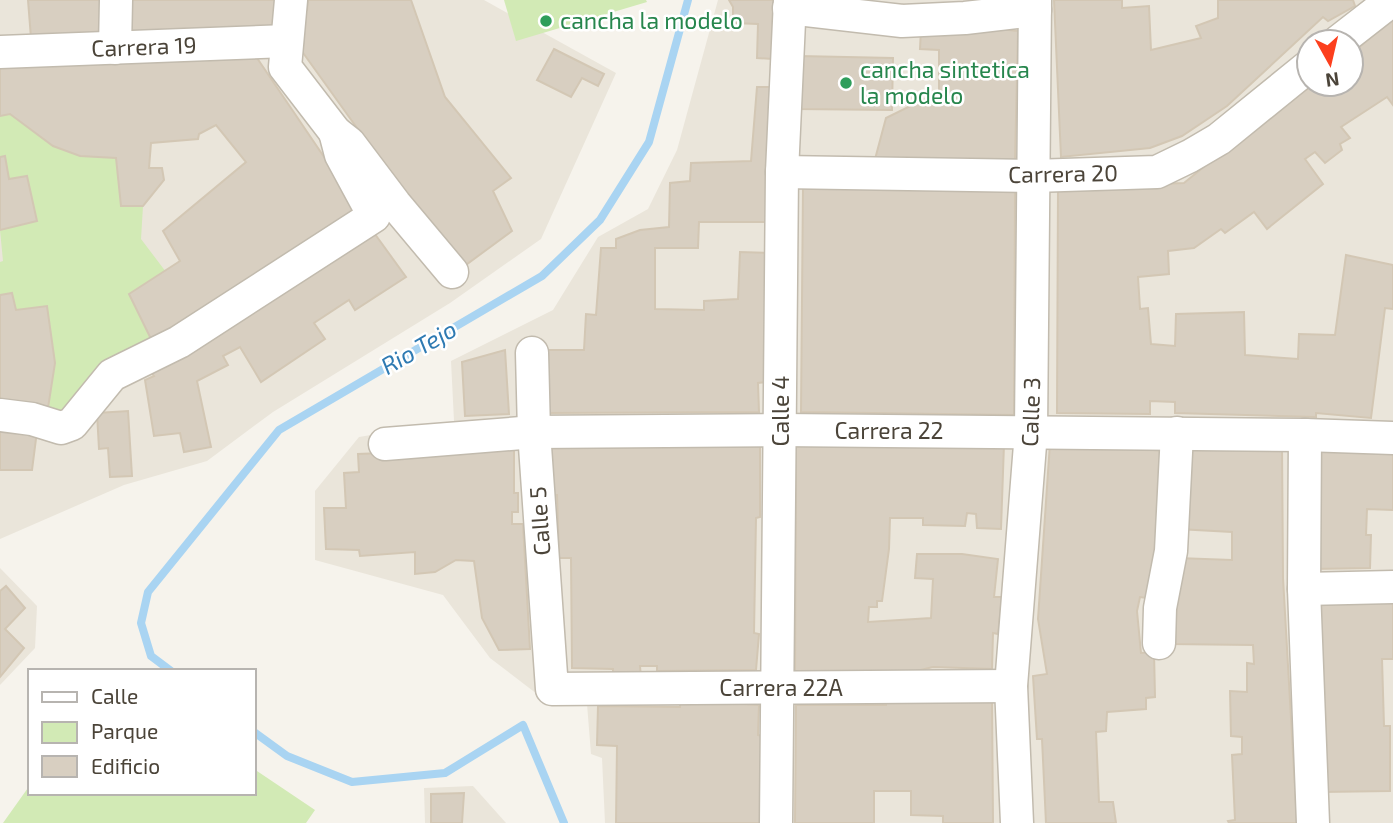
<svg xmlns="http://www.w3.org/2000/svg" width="1393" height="823" font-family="'Exo 2',sans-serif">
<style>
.residential{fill:#eae5da;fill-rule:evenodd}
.green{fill:#d2eab5}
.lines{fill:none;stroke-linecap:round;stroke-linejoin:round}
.stream{stroke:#a9d4f2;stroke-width:8}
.building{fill:#d8cfc1;stroke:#d3c7b4;stroke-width:2}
.minor-casing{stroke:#c2bbae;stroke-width:35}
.minor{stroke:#fff;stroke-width:32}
.leisure-dot{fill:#2e9e5b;stroke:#fff;stroke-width:2.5}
.labels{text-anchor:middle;stroke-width:5;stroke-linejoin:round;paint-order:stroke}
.leisure-label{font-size:23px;fill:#27864d;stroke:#fff;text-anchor:start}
.street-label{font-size:23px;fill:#4b4439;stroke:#fff}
.water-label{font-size:24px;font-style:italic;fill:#2e7ab2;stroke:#fff}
</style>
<rect width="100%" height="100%" fill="#f6f3ec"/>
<!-- residential -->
<g class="residential">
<path d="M0 0H484L616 73 541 239 450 303 273 412 207 461 124 485 0 539Z"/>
<path d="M718 0H1393V823H605L602 758 591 754 587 704 537 694 490 658 443 595 315 560V491L359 437 454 421 451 361 553 310 598 237 648 209 677 150ZM1309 42H1351V84H1309Z"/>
<path d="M0 568 37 606 35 648 0 685Z"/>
<path d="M473 786 506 823H425L424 788Z"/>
</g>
<!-- green -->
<g class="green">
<path d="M504 0H646L647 2 516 41Z"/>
<path d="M10 114 53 146 80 156 116 158 121 206H143L141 239 166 272 153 343 66 419 48 408 55 363 47 306 16 310 12 293 0 295V262L3 261 0 230 37 221 27 176 9 179 5 157H0V116Z"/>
<path d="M254 769 315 810 306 823H3L30 785V793H254Z"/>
</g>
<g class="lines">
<!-- stream -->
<g class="stream">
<path d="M171 671 151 656 141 623 148 592 279 430 542 276 600 220 649 142 688 0"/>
<path d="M254 732 287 756 352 782 445 773 523 725 564 823"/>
</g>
</g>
<!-- building -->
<g class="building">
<path d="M28 0H102L103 34 31 38Z"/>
<path d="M122 0H280L277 28 122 32Z"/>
<path d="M308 0H411L445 97 511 178 493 191 512 231 459 270 301 50V11L307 10Z"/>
<path d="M729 0H775L772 59 757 58 758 24 733 23V7Z"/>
<path d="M1054 0H1122V8L1149 6 1151 50 1201 38 1196 26 1218 18V0H1353L1355 6 1328 21 1323 17 1227 106 1182 136 1150 148 1061 157Z"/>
<path d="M1393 19V105L1387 97 1341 127 1350 138 1340 144 1342 150 1325 163 1315 152 1305 159 1323 184 1267 229 1254 212 1225 233 1221 229 1194 248 1168 251 1169 274 1138 277 1140 309 1148 308 1151 344 1175 346 1176 314 1244 312 1245 355 1298 359 1299 334 1335 335 1346 255 1393 265V309L1385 308 1371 418 1316 413V417L1175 413V402L1150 401V414L1057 413 1058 188 1184 183 1244 134 1314 84H1351V54Z"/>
<path d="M978 27 1018 31 1015 161 874 163 886 118 939 92V50L920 49 921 29Z"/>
<path d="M554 49 604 74 598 86 582 78 571 97 537 80Z"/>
<path d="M255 55 364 216 153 343 129 294 180 261 163 231 246 162 216 125 199 134 198 139 151 143 149 168H162L164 180 143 206H121L116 158 80 156 53 146 10 114 0 116V65Z"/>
<path d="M799 56 893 58 892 110 798 109Z"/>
<path d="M757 87H771L767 222H699L698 248H655V309L704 310V301L738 299 740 252 768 253 767 382 758 383 759 412 545 413 544 350H584L586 314 596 315 601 248H616V239L640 230 669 227 670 183 690 181 691 163 751 161Z"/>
<path d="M5 156 9 179 27 176 37 221 0 230V157Z"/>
<path d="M803 187 1015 191 1014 415 801 412Z"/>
<path d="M372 230 406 277 355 310 349 300 314 323 325 339 261 382 240 347 223 356 228 365 197 381 211 447 184 452 180 433 154 436 145 380 154 376 146 365Z"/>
<path d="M12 293 16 310 47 306 55 363 48 408 0 402V295Z"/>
<path d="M505 350 509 414 465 416 462 362Z"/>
<path d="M128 411 132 476 110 477 108 448 99 449 97 413Z"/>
<path d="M0 425 37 431 32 470H0Z"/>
<path d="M514 442V493H518V512H512V524H523L530 649 499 650 482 618 474 561 456 560 435 572 415 574V552L360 556 359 550 326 549 324 508H346L344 473 359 472 358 454 434 451Z"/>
<path d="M1183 442 1282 447 1283 578 1297 823H1229L1228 821 1235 820 1232 755 1242 754V737L1231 736 1230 691 1247 692V663L1254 664 1253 645 1170 644 1178 558 1232 560V532L1178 529Z"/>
<path d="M796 443 1004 444 1001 529 977 528 976 514 967 513 965 526 923 525V518H890L889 549 882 601H877V607H869L868 622 931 618 933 579 915 578 917 554H962L998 559 994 597H1002L998 634 993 633 992 669 933 667 904 674 795 671Z"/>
<path d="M1050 443 1168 451 1154 599 1140 597 1137 611 1141 653 1154 652 1155 697 1146 698V709L1107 712 1106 731 1096 732 1099 802H1113L1116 823H1046L1042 739H1037L1033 676 1047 674 1038 619Z"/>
<path d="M760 446V517L756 518 754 633 759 634 756 670 657 671V666H640L641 678H613V669L572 668 571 558H559L557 495H553L550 448Z"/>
<path d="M1312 449 1393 452V510L1367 509 1366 535H1371L1370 568 1312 569Z"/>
<path d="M6 586 25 608 5 629 24 648 0 677V591Z"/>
<path d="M1393 599V659H1382L1384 726H1390V791L1322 792 1314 600Z"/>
<path d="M680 700 759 705 758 735 762 736 761 823H616L617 746 597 745 598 706 680 707Z"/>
<path d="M886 700 992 701 993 823H943V816L911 815V791H874V823H795L796 705H886Z"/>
<path d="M464 793 462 823H431V794Z"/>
</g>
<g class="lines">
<!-- minor casing -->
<g class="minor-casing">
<g id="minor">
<path d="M291 0 285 67 335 132 349 143 395 204 452 272"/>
<path d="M789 8 902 21 965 18 1035 10"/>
<path d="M1338 42 1392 0"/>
<path d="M115 48 116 0"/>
<path d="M0 52 287 41"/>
<path d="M782 172 1033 176 1157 172 1190 156 1219 139 1309 66"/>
<path d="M532 353 534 432 552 689 1011 686"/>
<path d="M0 415 32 419 61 428 72 424 112 375 179 342 374 216 341 155 335 132"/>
<path d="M1305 435 1304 589 1313 823"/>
<path d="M385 444 534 432 781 430 1305 435 1393 438"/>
<path d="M1304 589 1393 587"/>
<path d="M1159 643 1160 608 1171 551 1177 433"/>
<path d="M776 823 782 172 790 0"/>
<path d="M1017 823 1011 686 1031 432 1035 0"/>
</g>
</g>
<!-- minor -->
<use href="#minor" class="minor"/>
</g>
<!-- markers -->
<g class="leisure-dot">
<circle cx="546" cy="21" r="7"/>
<circle cx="846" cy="83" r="7"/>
</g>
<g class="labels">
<!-- leisure labels -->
<g class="leisure-label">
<text x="560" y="29">cancha la modelo</text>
<text x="860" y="78">cancha sintetica<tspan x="860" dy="26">la modelo</tspan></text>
</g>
<!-- street labels -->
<g class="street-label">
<text transform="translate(144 47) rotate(-2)" y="8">Carrera 19</text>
<text transform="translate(1063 174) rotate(-1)" y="8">Carrera 20</text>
<text transform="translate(781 411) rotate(-90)" y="8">Calle 4</text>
<text transform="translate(1031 412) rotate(-88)" y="8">Calle 3</text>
<text x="889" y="439">Carrera 22</text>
<text transform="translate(540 521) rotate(-94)" y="8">Calle 5</text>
<text x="781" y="696">Carrera 22A</text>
</g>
<!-- water labels -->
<g class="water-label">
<text transform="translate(419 348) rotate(-30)" y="8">Rio Tejo</text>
</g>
</g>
<!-- legend -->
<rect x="28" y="669" width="228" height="126" fill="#ffffff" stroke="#b7b4b0" stroke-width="2"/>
<rect x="42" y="692" width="35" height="10" fill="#ffffff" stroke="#b7b4b0" stroke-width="2"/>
<text x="91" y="704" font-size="21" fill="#4b4439">Calle</text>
<rect x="42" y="722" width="35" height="21" fill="#d2eab5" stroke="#b7b4b0" stroke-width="2"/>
<text x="91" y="739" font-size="21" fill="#4b4439">Parque</text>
<rect x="42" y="756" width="35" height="21" fill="#d8cfc1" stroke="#b7b4b0" stroke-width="2"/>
<text x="91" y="774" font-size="21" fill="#4b4439">Edificio</text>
<!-- north arrow -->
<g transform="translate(1330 63) rotate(172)"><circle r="33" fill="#ffffff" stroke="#b7b4b0" stroke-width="2"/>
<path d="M0-5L12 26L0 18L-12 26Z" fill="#fc3f1d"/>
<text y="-10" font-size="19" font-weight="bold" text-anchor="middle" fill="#4b4439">N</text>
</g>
</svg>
